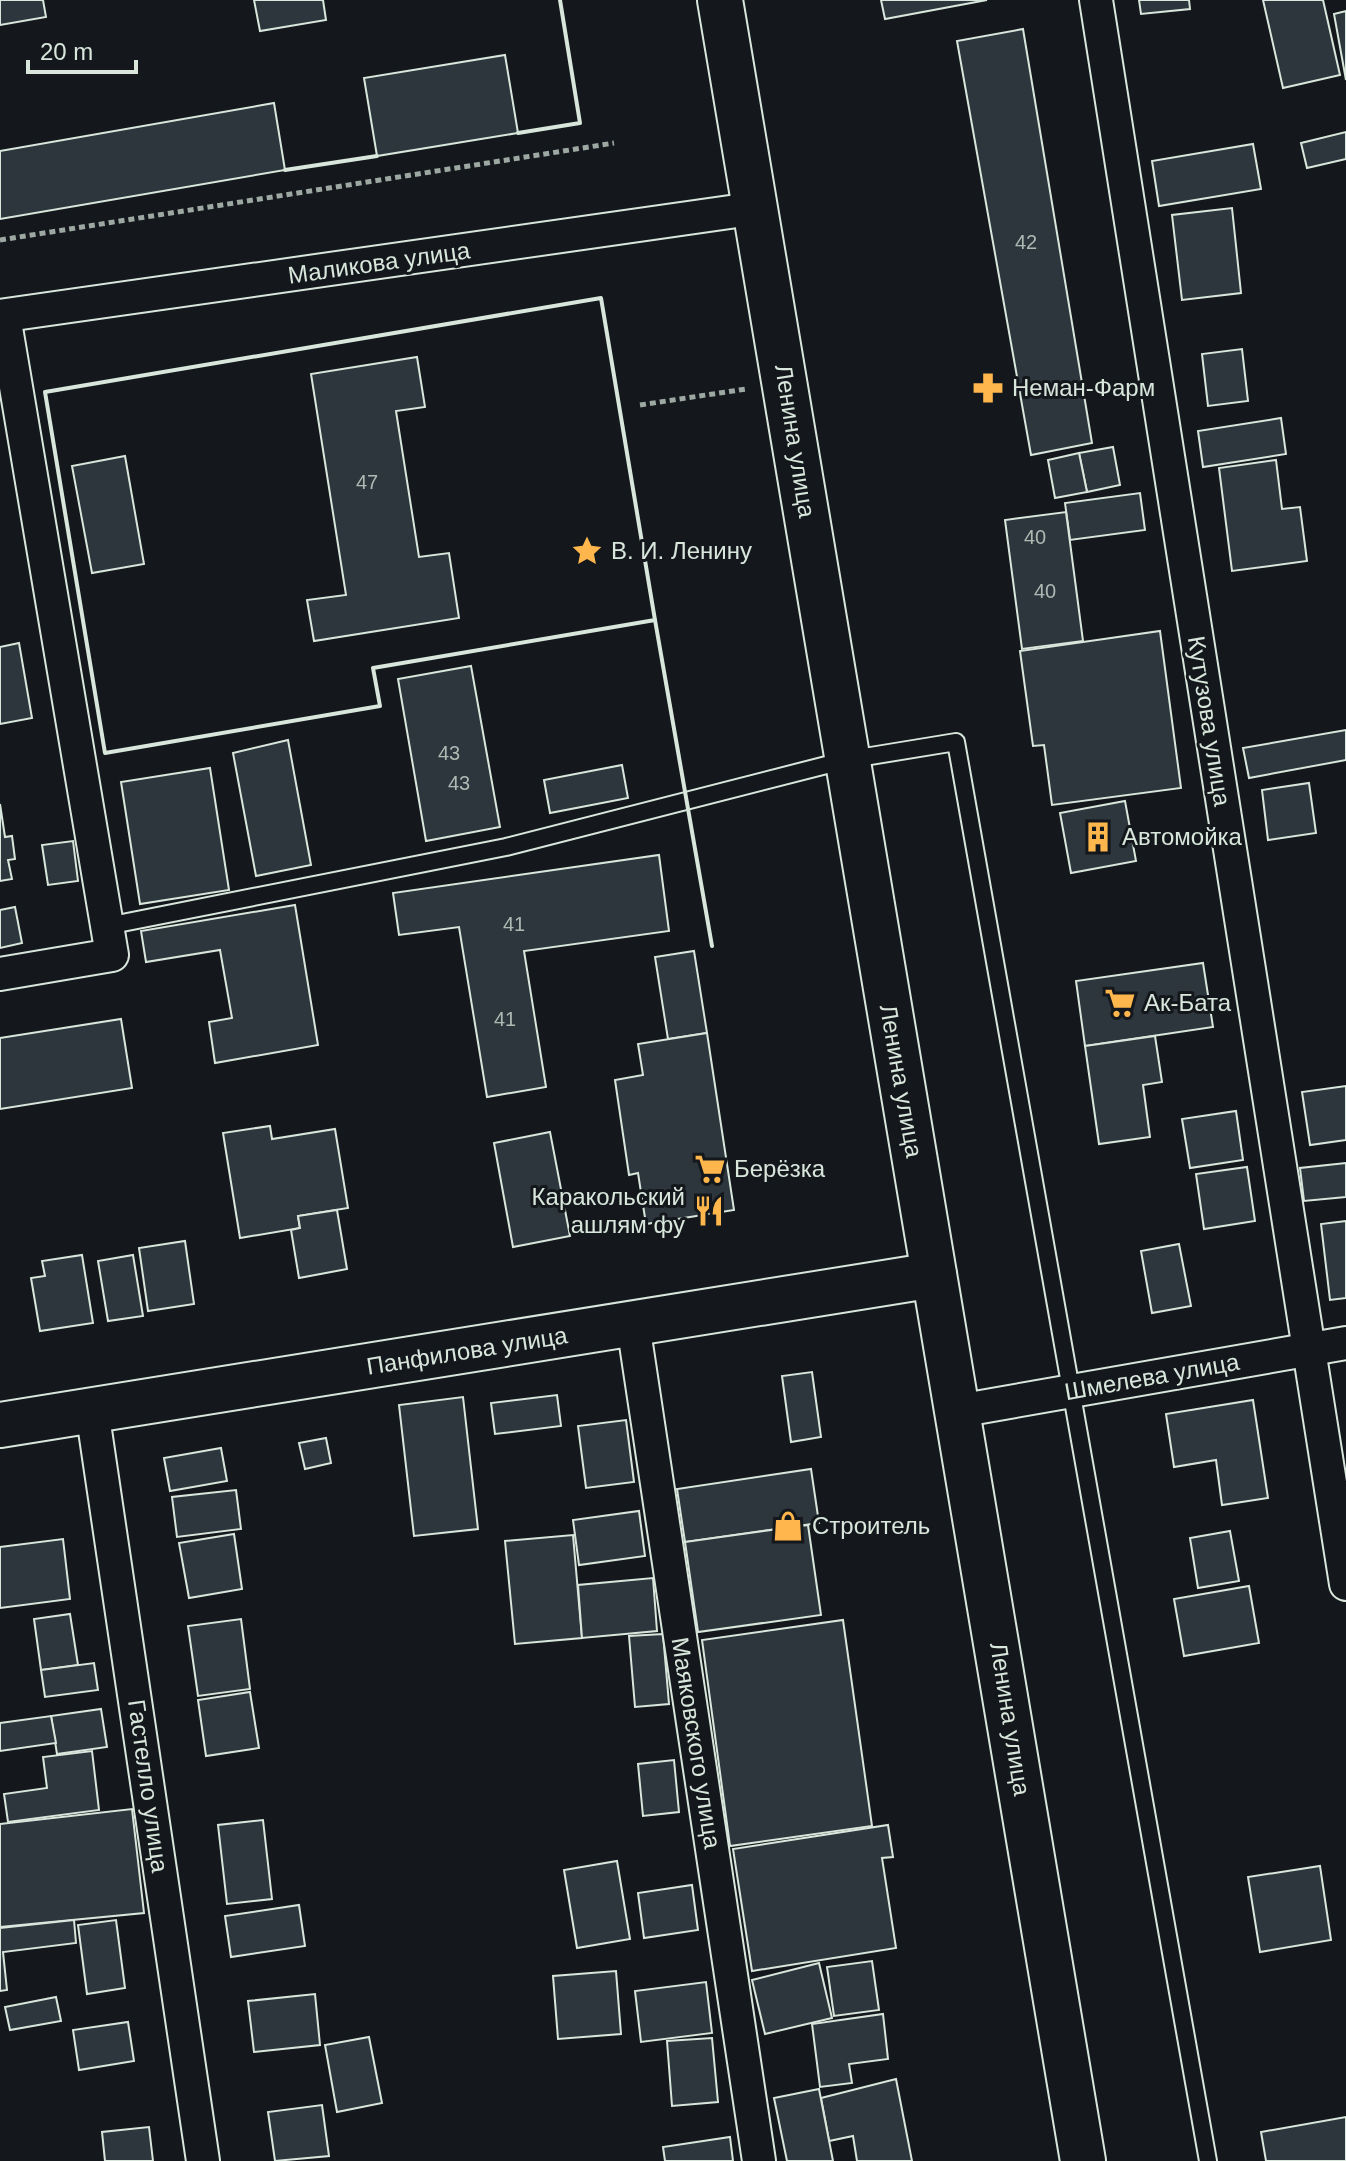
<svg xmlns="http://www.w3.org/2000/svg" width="1346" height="2161" font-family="Arial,sans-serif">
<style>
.building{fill:#2c363c;stroke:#d8e6dc;stroke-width:2}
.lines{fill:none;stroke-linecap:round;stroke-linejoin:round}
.lane-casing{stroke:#d8e6dc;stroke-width:20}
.street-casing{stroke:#d8e6dc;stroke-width:36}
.secondary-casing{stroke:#d8e6dc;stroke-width:48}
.primary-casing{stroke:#d8e6dc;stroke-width:48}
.path{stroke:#9da8a2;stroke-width:5;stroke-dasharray:6 4;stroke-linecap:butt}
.lane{stroke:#14181c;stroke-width:16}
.street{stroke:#14181c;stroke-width:32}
.secondary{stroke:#14181c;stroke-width:44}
.primary{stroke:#14181c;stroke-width:44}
.wall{stroke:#d8e6dc;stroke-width:4}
.labels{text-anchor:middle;stroke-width:6;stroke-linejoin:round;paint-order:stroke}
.number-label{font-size:20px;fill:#adbab4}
.street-label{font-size:24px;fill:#d8e6dc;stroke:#14181c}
.poi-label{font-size:24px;fill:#d8e6dc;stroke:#14181c;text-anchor:start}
</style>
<rect width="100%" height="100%" fill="#14181c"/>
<!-- building -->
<g class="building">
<path d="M0 0H43L46 17 0 25Z"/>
<path d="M254 0H323L326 20 260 31Z"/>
<path d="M881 0H987L885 19Z"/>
<path d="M1139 0H1189L1190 9 1141 14Z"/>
<path d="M1263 0H1323L1340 75 1283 88Z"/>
<path d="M1346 11V80L1334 14Z"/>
<path d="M1023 29 1092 443 1031 455 957 41Z"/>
<path d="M505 55 518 133 377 156 364 78Z"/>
<path d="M274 103 285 170 0 219V151Z"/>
<path d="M1346 132V159L1307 168 1301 143Z"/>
<path d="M1253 144 1261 189 1159 206 1152 161Z"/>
<path d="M1232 208 1241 293 1182 300 1172 215Z"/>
<path d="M1242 349 1248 401 1208 406 1202 354Z"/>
<path d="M417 357 425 407 396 411 419 557 449 553 459 618 314 641 307 600 346 595 311 374Z"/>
<path d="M1281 418 1286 454 1203 467 1198 431Z"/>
<path d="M1113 447 1120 485 1087 492 1079 453Z"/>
<path d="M1079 453 1087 492 1055 498 1048 460Z"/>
<path d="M125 456 144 564 92 573 72 466Z"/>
<path d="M1276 460 1282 509 1300 507 1307 561 1232 571 1219 468Z"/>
<path d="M1140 493 1145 530 1070 540 1065 503Z"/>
<path d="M1066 512 1083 641 1022 649 1005 520Z"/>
<path d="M1160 631 1181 788 1052 805 1044 745 1033 746 1020 651Z"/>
<path d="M19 643 32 718 0 724V647Z"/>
<path d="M471 666 500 827 426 841 398 679Z"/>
<path d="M1346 730V760L1249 778 1243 748Z"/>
<path d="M288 740 311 865 256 876 233 753Z"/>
<path d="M622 765 628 798 550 813 544 780Z"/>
<path d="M210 768 229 890 140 904 121 782Z"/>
<path d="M1309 783 1316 833 1268 840 1262 790Z"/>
<path d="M1125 801 1136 861 1071 873 1060 813Z"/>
<path d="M0 804 5 837 12 836 15 859 8 860 12 879 0 881Z"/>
<path d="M73 841 78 881 48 885 42 845Z"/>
<path d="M659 855 669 931 524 951 546 1087 487 1097 459 927 399 935 393 893Z"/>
<path d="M295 905 318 1045 215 1063 209 1022 232 1018 220 950 146 962 141 931Z"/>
<path d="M15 907 22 943 0 948V910Z"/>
<path d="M694 951 707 1033 668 1039 655 957Z"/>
<path d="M1203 963 1213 1027 1085 1046 1076 981Z"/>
<path d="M121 1019 132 1088 0 1109V1038Z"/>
<path d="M707 1033 734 1210 646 1224 638 1173 629 1175 615 1080 643 1075 638 1044Z"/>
<path d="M1155 1036 1162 1082 1143 1085 1150 1137 1099 1144 1085 1046Z"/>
<path d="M1346 1086V1140L1310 1145 1302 1092Z"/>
<path d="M1236 1111 1243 1160 1190 1168 1182 1119Z"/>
<path d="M270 1126 272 1139 335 1129 348 1208 298 1216 300 1228 240 1238 223 1133Z"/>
<path d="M550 1132 570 1236 513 1247 494 1143Z"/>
<path d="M1346 1163V1197L1304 1201 1300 1168Z"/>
<path d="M1247 1167 1255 1221 1204 1229 1196 1174Z"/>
<path d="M337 1210 347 1269 299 1278 291 1230 300 1228 298 1216Z"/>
<path d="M1346 1221V1298L1330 1300 1321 1224Z"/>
<path d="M185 1241 194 1304 148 1311 139 1248Z"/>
<path d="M1179 1244 1191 1306 1152 1313 1141 1251Z"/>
<path d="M82 1255 93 1323 40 1331 31 1278 45 1276 42 1261Z"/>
<path d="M133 1255 143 1316 108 1321 98 1261Z"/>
<path d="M812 1372 821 1437 791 1442 782 1376Z"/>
<path d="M557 1395 561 1426 495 1434 491 1403Z"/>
<path d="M463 1397 478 1529 414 1536 399 1405Z"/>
<path d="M1253 1400 1268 1498 1222 1505 1216 1460 1174 1467 1166 1414Z"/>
<path d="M626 1420 634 1482 586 1488 578 1426Z"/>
<path d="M326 1438 331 1463 305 1469 299 1443Z"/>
<path d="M221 1448 227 1481 170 1491 164 1458Z"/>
<path d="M811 1469 819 1523 685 1542 677 1489Z"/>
<path d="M236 1490 241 1529 177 1537 172 1497Z"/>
<path d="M639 1511 645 1556 579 1565 573 1520Z"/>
<path d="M808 1525 821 1615 698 1632 685 1542Z"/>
<path d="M1230 1531 1239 1581 1198 1588 1190 1538Z"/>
<path d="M234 1534 242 1589 189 1598 179 1543Z"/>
<path d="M573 1535 582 1638 515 1644 505 1541Z"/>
<path d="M63 1539 70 1599 0 1608V1547Z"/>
<path d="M653 1578 657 1631 582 1638 578 1585Z"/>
<path d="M1249 1586 1259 1643 1184 1656 1174 1599Z"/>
<path d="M70 1614 78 1665 41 1670 34 1619Z"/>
<path d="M241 1619 250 1689 198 1696 188 1626Z"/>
<path d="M843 1620 872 1826 730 1846 702 1640Z"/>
<path d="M663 1634 669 1704 635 1707 629 1636Z"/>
<path d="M94 1663 98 1690 45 1697 41 1670Z"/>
<path d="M250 1692 259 1748 206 1756 198 1700Z"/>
<path d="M101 1709 107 1747 57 1754 51 1716Z"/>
<path d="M51 1716 56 1743 0 1751V1723Z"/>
<path d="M92 1751 99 1810 8 1822 4 1794 47 1788 43 1757Z"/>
<path d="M674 1760 679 1812 643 1816 638 1764Z"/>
<path d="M132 1809 144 1913 0 1927V1824Z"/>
<path d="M263 1820 272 1899 227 1904 218 1825Z"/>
<path d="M888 1825 893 1857 882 1858 896 1948 752 1971 733 1849Z"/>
<path d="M617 1861 630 1939 577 1948 564 1870Z"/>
<path d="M1320 1866 1331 1940 1260 1952 1248 1877Z"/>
<path d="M692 1885 698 1930 644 1938 638 1893Z"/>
<path d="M299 1905 305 1946 231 1957 225 1916Z"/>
<path d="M74 1920 76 1943 3 1952 7 1990 0 1991V1928Z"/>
<path d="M116 1920 125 1988 87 1994 78 1925Z"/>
<path d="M872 1961 879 2010 834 2016 827 1967Z"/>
<path d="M819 1963 832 2018 765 2034 752 1980Z"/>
<path d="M616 1971 621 2034 558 2039 553 1976Z"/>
<path d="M706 1982 712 2033 641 2042 635 1991Z"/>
<path d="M315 1994 320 2045 254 2052 248 2001Z"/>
<path d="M56 1997 61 2021 10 2030 5 2007Z"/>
<path d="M883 2014 888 2059 849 2064 852 2083 820 2087 812 2024Z"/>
<path d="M128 2022 134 2061 79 2070 73 2030Z"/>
<path d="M369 2037 382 2103 337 2112 325 2045Z"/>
<path d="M712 2038 718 2102 672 2106 667 2041Z"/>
<path d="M896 2079 912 2161H857L853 2136 829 2141 821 2098Z"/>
<path d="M819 2089 833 2161H787L774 2098Z"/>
<path d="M322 2105 329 2156 275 2161 268 2112Z"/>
<path d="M1346 2117V2161H1266L1261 2132Z"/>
<path d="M149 2127 153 2161H105L102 2132Z"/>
<path d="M730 2137 733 2161H665L663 2147Z"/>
</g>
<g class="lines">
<!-- lane casing -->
<g class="lane-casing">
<path id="lane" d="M107 926 506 847 846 760 956 742 1208 2161"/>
</g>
<!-- street casing -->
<g class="street-casing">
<g id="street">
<path d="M1096 0 1346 1584"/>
<path d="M0 316 758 208"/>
<path d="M0 974 112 955 4 316"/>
<path d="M633 1324 759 2161"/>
<path d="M92 1410 203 2161"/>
<path d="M958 1411 1346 1343"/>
</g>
</g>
<!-- secondary casing -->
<g class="secondary-casing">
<path id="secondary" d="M0 1425 934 1275"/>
</g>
<!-- primary casing -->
<g class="primary-casing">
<path id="primary" d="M720 0 1083 2161"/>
</g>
<!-- path -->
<g class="path">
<path d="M0 240 614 143"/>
<path d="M640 405 746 389"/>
</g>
<!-- lane -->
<use href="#lane" class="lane"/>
<!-- street -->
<use href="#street" class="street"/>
<!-- secondary -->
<use href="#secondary" class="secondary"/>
<!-- primary -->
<use href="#primary" class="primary"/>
<!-- wall -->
<g class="wall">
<path d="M518 133 580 123 560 0"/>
<path d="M285 170 377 156"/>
<path d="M601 298 655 620 373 668 380 706 105 753 45 392Z"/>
<path d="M655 620 712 946"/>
</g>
</g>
<!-- icons -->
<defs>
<g id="pharmacy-bare" transform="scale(2.4)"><path d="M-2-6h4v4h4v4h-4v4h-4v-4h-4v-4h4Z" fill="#ffb74d" stroke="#14181c" stroke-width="2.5" paint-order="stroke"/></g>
<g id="sight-bare" transform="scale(2.4)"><path d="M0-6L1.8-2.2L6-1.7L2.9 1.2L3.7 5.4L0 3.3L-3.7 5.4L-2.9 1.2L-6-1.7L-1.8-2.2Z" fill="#ffb74d" stroke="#14181c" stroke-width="2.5" paint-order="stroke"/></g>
<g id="building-bare" transform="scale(2.4)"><path d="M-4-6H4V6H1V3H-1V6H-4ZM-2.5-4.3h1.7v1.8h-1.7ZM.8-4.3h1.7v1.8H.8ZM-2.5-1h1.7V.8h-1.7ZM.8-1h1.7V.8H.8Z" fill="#ffb74d" stroke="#14181c" stroke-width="2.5" paint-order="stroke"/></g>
<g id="supermarket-bare" transform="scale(2.4)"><path d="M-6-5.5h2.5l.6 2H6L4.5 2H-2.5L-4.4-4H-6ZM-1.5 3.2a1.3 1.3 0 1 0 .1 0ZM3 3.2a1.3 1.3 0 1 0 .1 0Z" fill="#ffb74d" stroke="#14181c" stroke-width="2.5" paint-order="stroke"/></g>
<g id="restaurant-bare" transform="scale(2.4)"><path d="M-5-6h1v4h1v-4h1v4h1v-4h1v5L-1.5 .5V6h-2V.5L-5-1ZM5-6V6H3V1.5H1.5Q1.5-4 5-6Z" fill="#ffb74d" stroke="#14181c" stroke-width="2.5" paint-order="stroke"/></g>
<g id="shop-bare" transform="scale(2.4)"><path d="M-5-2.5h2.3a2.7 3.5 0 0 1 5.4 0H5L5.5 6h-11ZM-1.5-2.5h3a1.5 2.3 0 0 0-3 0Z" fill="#ffb74d" stroke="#14181c" stroke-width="2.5" paint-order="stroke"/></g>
</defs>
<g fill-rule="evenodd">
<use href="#pharmacy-bare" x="988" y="388"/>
<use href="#sight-bare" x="587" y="551"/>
<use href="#building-bare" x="1098" y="837"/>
<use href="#supermarket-bare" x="1120" y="1003"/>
<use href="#supermarket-bare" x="710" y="1169"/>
<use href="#restaurant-bare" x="709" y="1211"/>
<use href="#shop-bare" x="788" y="1526"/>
</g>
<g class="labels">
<!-- number labels -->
<g class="number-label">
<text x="1026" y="249">42</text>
<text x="367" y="489">47</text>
<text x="1035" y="544">40</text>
<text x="1045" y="598">40</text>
<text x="449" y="760">43</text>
<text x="459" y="790">43</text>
<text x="514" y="931">41</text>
<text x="505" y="1026">41</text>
</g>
<!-- street labels -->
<g class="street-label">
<text transform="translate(379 263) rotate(-8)" y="8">Маликова улица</text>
<text transform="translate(795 441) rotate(81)" y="8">Ленина улица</text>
<text transform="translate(1209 721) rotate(81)" y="8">Кутузова улица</text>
<text transform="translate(901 1081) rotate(80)" y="8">Ленина улица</text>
<text transform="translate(467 1351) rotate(-9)" y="8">Панфилова улица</text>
<text transform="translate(1152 1377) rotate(-10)" y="8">Шмелева улица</text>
<text transform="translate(1010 1719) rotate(81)" y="8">Ленина улица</text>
<text transform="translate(696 1743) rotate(81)" y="8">Маяковского улица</text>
<text transform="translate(148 1786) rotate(82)" y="8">Гастелло улица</text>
</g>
<!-- poi labels -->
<g class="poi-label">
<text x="1012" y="396">Неман-Фарм</text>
<text x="611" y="559">В. И. Ленину</text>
<text x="1122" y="845">Автомойка</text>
<text x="1144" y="1011">Ак-Бата</text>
<text x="734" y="1177">Берёзка</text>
<text x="685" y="1205" text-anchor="end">Каракольский<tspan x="685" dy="28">ашлям фу</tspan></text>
<text x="812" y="1534">Строитель</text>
</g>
</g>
<!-- scale -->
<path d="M28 60v12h108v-12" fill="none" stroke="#d8e6dc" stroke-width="4"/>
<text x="40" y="60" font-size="24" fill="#d8e6dc" stroke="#14181c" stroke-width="6" paint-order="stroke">20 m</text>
</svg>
